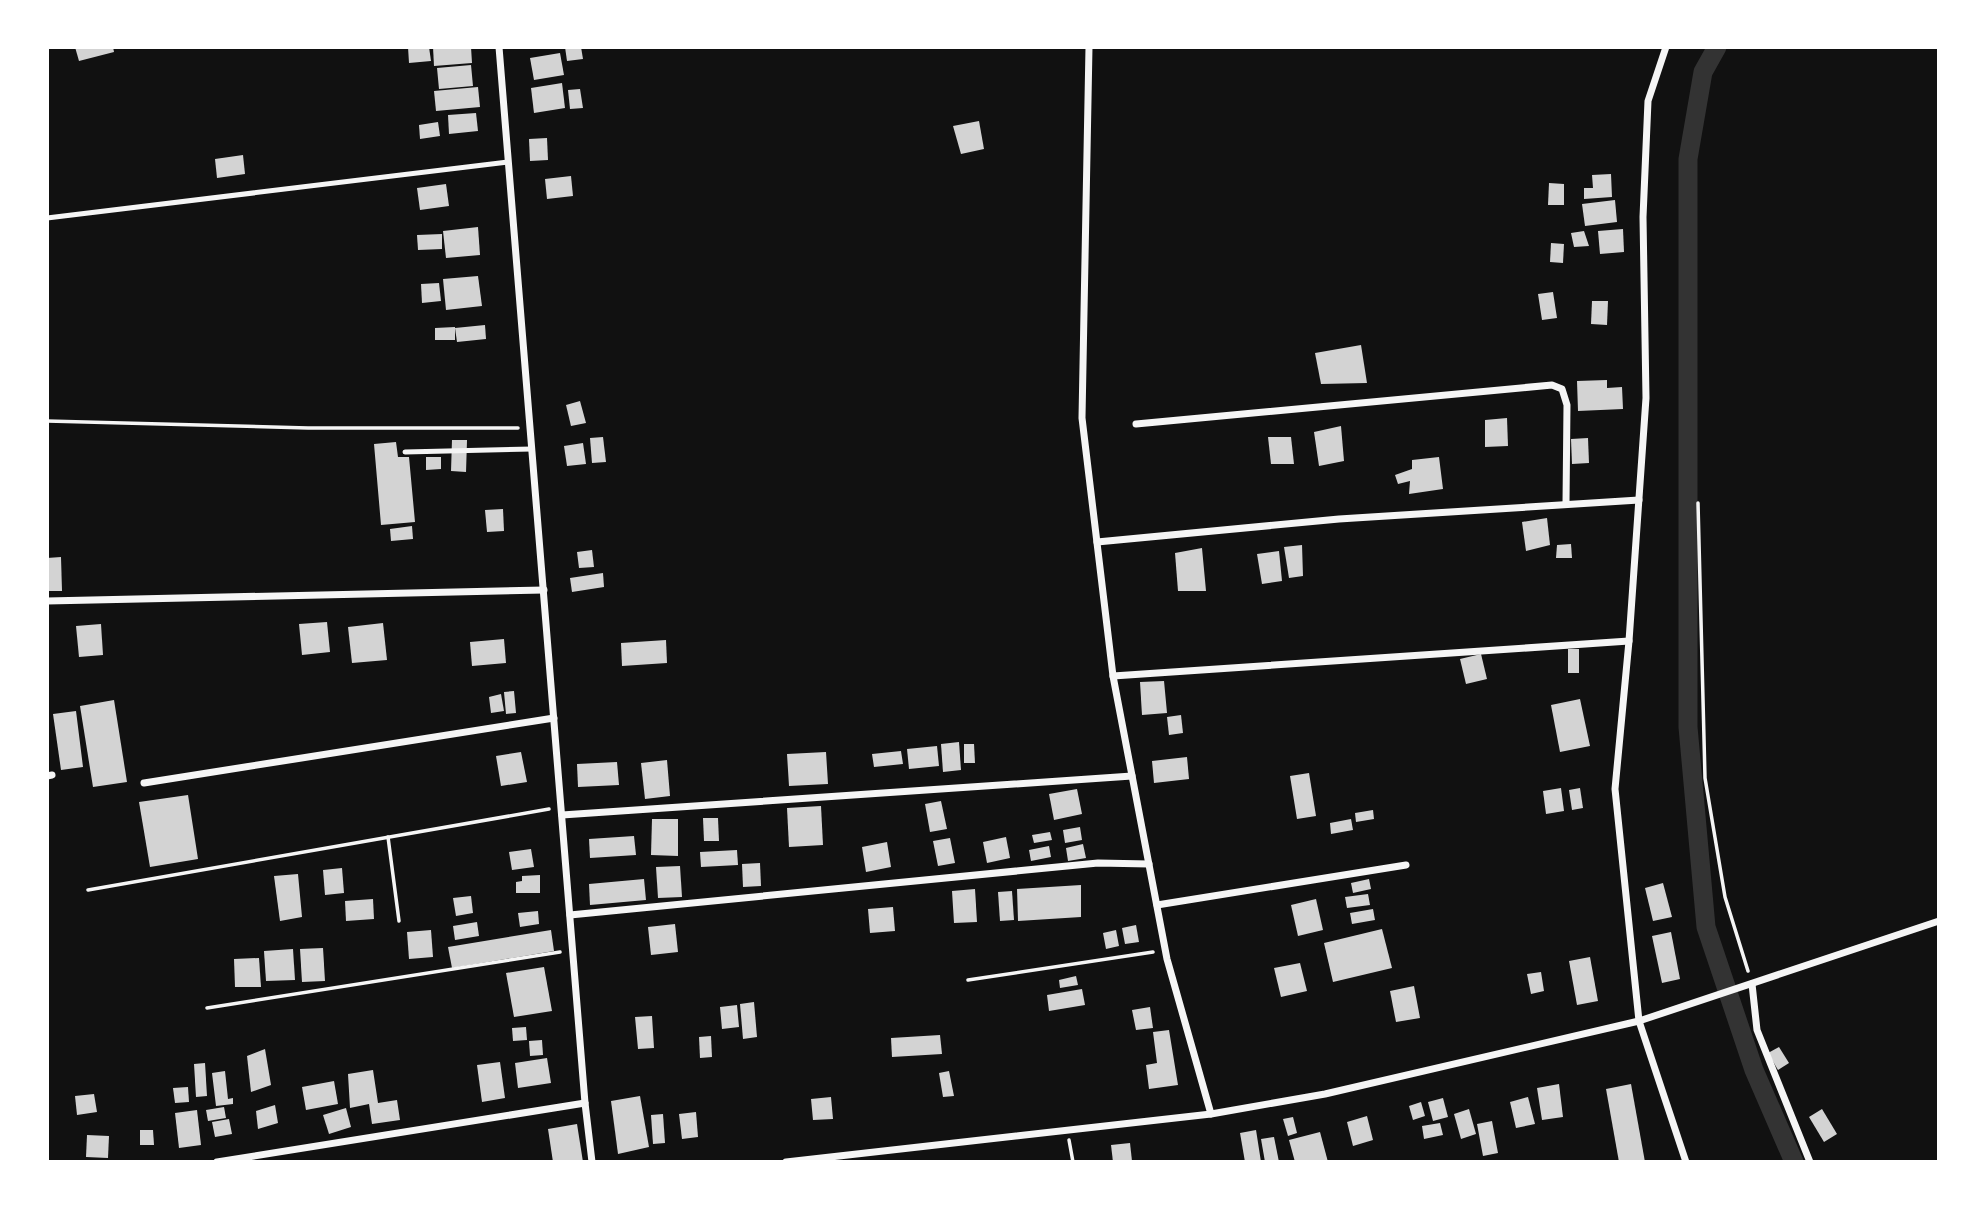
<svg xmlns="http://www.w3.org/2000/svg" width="1986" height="1209" font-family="Commissioner,sans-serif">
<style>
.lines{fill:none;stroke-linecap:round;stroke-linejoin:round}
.canal{stroke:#333;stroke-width:19}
.building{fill:#d3d3d3}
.path{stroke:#f5f5f5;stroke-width:3.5}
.service{stroke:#f5f5f5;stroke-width:5}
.minor{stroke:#f5f5f5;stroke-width:7}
</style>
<rect width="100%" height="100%" fill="#111"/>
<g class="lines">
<!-- canal -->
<path class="canal" d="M1717 47 1703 72 1688 159V727L1706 927 1754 1070 1794 1162"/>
</g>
<!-- building -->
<g class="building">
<path d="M75 47H113L114 52 79 61Z"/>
<path d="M408 47H429L431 61 409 63Z"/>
<path d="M433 47H471L472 63 434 66Z"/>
<path d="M565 47H581L583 59 567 61Z"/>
<path d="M560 53 564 75 534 80 530 58Z"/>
<path d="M471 65 473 86 439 89 437 68Z"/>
<path d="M562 83 565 108 534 113 531 88Z"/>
<path d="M478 87 480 107 436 111 434 91Z"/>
<path d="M580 89 583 108 570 109 568 90Z"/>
<path d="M476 113 478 131 449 134 448 115Z"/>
<path d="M979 121 984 149 961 154 953 126Z"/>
<path d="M438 122 440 136 420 139 419 125Z"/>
<path d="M547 138 548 160 530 161 529 139Z"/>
<path d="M243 155 245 174 217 178 215 159Z"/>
<path d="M1611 174 1612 197 1584 199V188H1593L1592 175Z"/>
<path d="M571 176 573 196 547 199 545 179Z"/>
<path d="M1549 183 1564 184V205H1548Z"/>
<path d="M446 184 449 206 420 210 417 188Z"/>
<path d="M1615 200 1617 222 1585 226 1582 204Z"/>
<path d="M478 227 480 255 446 258 443 231Z"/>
<path d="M1623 229 1624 252 1600 254 1598 231Z"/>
<path d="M1584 231 1589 246 1574 247 1571 233Z"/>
<path d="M442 234V249L418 250 417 235Z"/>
<path d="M1551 243 1564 244 1563 263 1550 262Z"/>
<path d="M478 276 482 306 446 310 443 279Z"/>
<path d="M439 283 441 301 422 303 421 284Z"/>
<path d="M1553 292 1557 318 1542 320 1538 294Z"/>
<path d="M1592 301H1608L1607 325 1591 324Z"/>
<path d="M485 325 486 339 457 342 455 328Z"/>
<path d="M455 327V340H435V328Z"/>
<path d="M1361 345 1367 383 1321 384 1315 353Z"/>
<path d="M1607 380V388L1622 387 1623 409 1578 411 1577 381Z"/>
<path d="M580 401 586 423 571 426 566 405Z"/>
<path d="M1507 418 1508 446 1485 447V420Z"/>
<path d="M1341 426 1344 461 1319 466 1314 432Z"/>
<path d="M603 437 606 462 592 463 590 438Z"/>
<path d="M1268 437H1291L1294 464H1271Z"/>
<path d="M1588 438 1589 463 1572 464 1571 439Z"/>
<path d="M452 440H467L466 472 451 471Z"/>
<path d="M396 442 398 457H409L415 522 381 525 374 444Z"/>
<path d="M583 443 586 464 567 466 564 446Z"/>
<path d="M426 457H441V469L426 470Z"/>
<path d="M1439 457 1443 489 1409 494 1410 481 1398 484 1395 475 1412 469V460Z"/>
<path d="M503 509 504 531 487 532 485 510Z"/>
<path d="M1547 518 1550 545 1526 551 1522 522Z"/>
<path d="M412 526 413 539 391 541 390 529Z"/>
<path d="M1571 544 1572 558H1556L1557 545Z"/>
<path d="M1302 545 1303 576 1289 578 1284 547Z"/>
<path d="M1202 548 1206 591H1178L1175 553Z"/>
<path d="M592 550 594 567 579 568 577 552Z"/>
<path d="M1279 551 1282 581 1262 584 1257 554Z"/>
<path d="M61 557 62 591H47V558Z"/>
<path d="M603 573 604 587 572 592 570 578Z"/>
<path d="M327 622 330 652 302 655 299 624Z"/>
<path d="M383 623 387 660 352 663 348 627Z"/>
<path d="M101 624 103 655 79 657 76 626Z"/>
<path d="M504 639 506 663 472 666 470 642Z"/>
<path d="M666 640 667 663 622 666 621 643Z"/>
<rect x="1568" y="649" width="11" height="24"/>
<path d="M1481 654 1487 679 1466 684 1460 659Z"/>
<path d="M1164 681 1167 713 1142 715 1140 682Z"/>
<path d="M514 691 516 713 506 714 504 692Z"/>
<path d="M501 694 504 711 491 713 489 697Z"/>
<path d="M1580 699 1590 746 1560 752 1551 705Z"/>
<path d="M114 700 127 782 93 787 80 706Z"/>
<path d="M76 711 83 767 61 770 53 714Z"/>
<path d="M1181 715 1183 733 1169 735 1167 717Z"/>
<path d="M959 742 961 770 943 772 941 744Z"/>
<path d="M964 744H974L975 763H964Z"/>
<path d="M937 746 939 766 909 769 907 749Z"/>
<path d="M901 751 903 764 874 767 872 754Z"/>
<path d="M521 752 527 782 501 786 496 756Z"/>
<path d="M826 752 828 784 789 786 787 754Z"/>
<path d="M1187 757 1189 779 1154 783 1152 761Z"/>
<path d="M667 760 670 796 645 799 641 763Z"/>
<path d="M617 762 619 785 578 787 577 764Z"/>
<path d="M1309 773 1316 816 1297 819 1290 776Z"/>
<path d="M1561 788 1564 811 1546 814 1543 791Z"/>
<path d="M1580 788 1583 808 1572 810 1569 790Z"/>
<path d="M1077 789 1082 814 1054 820 1049 794Z"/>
<path d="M188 795 198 859 150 867 139 802Z"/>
<path d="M941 801 947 829 930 832 925 804Z"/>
<path d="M821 806 823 845 789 847 787 808Z"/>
<path d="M1373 810 1374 819 1356 822 1355 813Z"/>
<path d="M703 818H718L719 841H704Z"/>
<path d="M652 819H678V856L651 855Z"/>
<path d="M1351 819 1353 830 1331 834 1330 823Z"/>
<path d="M1080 827 1082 840 1065 843 1063 830Z"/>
<path d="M1050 832 1052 840 1034 843 1032 835Z"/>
<path d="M634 836 636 855 590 858 589 839Z"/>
<path d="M1006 837 1010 858 987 863 983 842Z"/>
<path d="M950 838 955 863 938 866 933 841Z"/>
<path d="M887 842 891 867 866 872 862 847Z"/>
<path d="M1083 844 1086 858 1068 861 1066 848Z"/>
<path d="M1049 846 1051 857 1031 861 1029 850Z"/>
<path d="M531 849 534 867 512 870 509 852Z"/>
<path d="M737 850 738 865 701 867 700 852Z"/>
<path d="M760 863 761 886 743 887 742 864Z"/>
<path d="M680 866 682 897 658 898 656 867Z"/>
<path d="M342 868 344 893 325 895 323 870Z"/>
<path d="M298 874 302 917 280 921 274 876Z"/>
<path d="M540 875V893H516V882L522 881V876Z"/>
<path d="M644 879 646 900 590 905 589 884Z"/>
<path d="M1369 879 1371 889 1353 893 1351 883Z"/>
<path d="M1663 883 1672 917 1653 921 1645 888Z"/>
<path d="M1081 885V917L1018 921 1017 889Z"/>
<path d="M975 889 977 922 954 923 952 891Z"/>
<path d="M1012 891 1014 920 1000 921 998 892Z"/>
<path d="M1368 894 1370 905 1347 908 1345 897Z"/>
<path d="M471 896 473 913 456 916 453 898Z"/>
<path d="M373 899 374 919 346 921 345 901Z"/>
<path d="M1316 899 1323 930 1298 936 1291 905Z"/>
<path d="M893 907 895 931 870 933 868 909Z"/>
<path d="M1373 909 1375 920 1352 924 1350 913Z"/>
<path d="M538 911 539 924 520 927 518 913Z"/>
<path d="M477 922 479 936 455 940 453 926Z"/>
<path d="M675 924 678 952 651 955 648 927Z"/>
<path d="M1136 925 1139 942 1125 944 1122 928Z"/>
<path d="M1382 929 1392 968 1333 982 1324 943Z"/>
<path d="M431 930 433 957 409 959 407 932Z"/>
<path d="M551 930 554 951 452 968 448 947Z"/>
<path d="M1116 930 1119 946 1106 949 1103 933Z"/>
<path d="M1671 932 1680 979 1662 983 1652 936Z"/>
<path d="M323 948 325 981 302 982 300 949Z"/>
<path d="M293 949 295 980 266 981 264 951Z"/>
<path d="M1590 957 1598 1001 1577 1005 1569 961Z"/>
<path d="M259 958 261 987H235L234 959Z"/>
<path d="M1300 963 1307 991 1281 997 1274 968Z"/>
<path d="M544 967 552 1011 514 1017 506 973Z"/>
<path d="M1541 972 1544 991 1531 994 1527 974Z"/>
<path d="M1076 976 1078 985 1060 988 1059 980Z"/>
<path d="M1414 986 1420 1018 1396 1022 1390 991Z"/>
<path d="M1082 989 1085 1005 1049 1011 1047 995Z"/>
<path d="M754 1002 757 1037 743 1039 740 1004Z"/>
<path d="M737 1005 739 1027 722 1029 720 1007Z"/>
<path d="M1150 1007 1153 1028 1136 1030 1132 1010Z"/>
<path d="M652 1016 654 1048 638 1049 635 1017Z"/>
<path d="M526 1027 527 1040 513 1041 512 1028Z"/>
<path d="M1169 1030 1178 1085 1149 1089 1146 1065 1157 1063 1153 1032Z"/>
<path d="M940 1035 942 1054 892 1057 891 1038Z"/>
<path d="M711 1036 712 1057 700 1058 699 1037Z"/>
<path d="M542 1040 543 1055 530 1056 529 1041Z"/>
<path d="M1779 1047 1789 1063 1778 1070 1768 1053Z"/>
<path d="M265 1049 271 1085 251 1092 247 1056Z"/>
<path d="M547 1058 551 1083 518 1088 515 1063Z"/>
<path d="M500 1062 505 1098 482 1102 477 1065Z"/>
<path d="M205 1063 207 1096 196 1097 194 1064Z"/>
<path d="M373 1070 378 1103 397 1100 400 1120 372 1124 369 1104 350 1108 348 1074Z"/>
<path d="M225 1071 228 1099 233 1098V1104L216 1106 212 1073Z"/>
<path d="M949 1071 954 1096 943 1097 939 1073Z"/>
<path d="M334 1081 338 1104 306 1110 302 1087Z"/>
<path d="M1559 1084 1563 1117 1542 1120 1537 1088Z"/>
<path d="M1631 1084 1645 1162H1619L1606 1089Z"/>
<path d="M188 1087 189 1102 175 1103 173 1088Z"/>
<path d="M94 1094 97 1112 77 1115 75 1096Z"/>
<path d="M640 1096 649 1147 618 1154 611 1101Z"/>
<path d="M831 1097 833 1119 813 1120 811 1099Z"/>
<path d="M1528 1097 1535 1124 1516 1128 1510 1102Z"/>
<path d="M1443 1098 1448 1117 1433 1121 1428 1102Z"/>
<path d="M1421 1102 1425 1116 1413 1120 1409 1106Z"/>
<path d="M275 1105 278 1123 258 1129 256 1111Z"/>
<path d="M224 1107 226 1118 208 1121 206 1110Z"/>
<path d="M346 1108 351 1127 329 1134 323 1115Z"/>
<path d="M1469 1109 1476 1134 1461 1139 1454 1114Z"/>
<path d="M1822 1109 1837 1134 1824 1142 1809 1117Z"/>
<path d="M197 1110 201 1145 179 1148 175 1113Z"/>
<path d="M696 1112 698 1137 682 1139 679 1114Z"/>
<path d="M663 1114 665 1143 653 1144 651 1115Z"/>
<path d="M1367 1116 1373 1140 1353 1146 1347 1122Z"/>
<path d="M1293 1117 1297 1133 1288 1136 1283 1119Z"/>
<path d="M229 1119 232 1134 215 1137 212 1122Z"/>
<path d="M1492 1121 1498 1153 1483 1156 1477 1124Z"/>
<path d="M1440 1123 1443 1135 1424 1139 1422 1126Z"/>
<path d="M577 1124 583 1162H553L548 1129Z"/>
<path d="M140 1130H153L154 1145H140Z"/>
<path d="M1256 1130 1261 1162H1245L1240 1133Z"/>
<path d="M1320 1132 1328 1162H1295L1289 1140Z"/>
<path d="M87 1135 109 1136 108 1158 86 1157Z"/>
<path d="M1274 1137 1279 1162H1265L1261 1139Z"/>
<path d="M1130 1143 1132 1161 1113 1162 1111 1145Z"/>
</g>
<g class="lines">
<!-- path -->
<g class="path">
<path d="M47 421 308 428H518"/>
<path d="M1698 503 1705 778 1725 897 1748 971"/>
<path d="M388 837 399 921"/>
<path d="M88 890 549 809"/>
<path d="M968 980 1153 952"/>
<path d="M207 1008 560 952"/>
<path d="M1069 1140 1073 1162"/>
</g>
<!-- service -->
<g class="service">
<path d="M47 218 508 162"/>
<path d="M405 452 532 449"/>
</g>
<!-- minor -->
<g class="minor">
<path d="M499 47 585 1103 592 1162"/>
<path d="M1089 47 1082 418 1113 676 1167 959 1211 1114"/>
<path d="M1666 47 1648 101 1643 217 1646 398 1629 641 1615 789 1639 1021 1686 1162"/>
<path d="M1136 424 1552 385 1562 389 1567 405 1566 503"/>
<path d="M1097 542 1339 519 1639 500"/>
<path d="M47 601 544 590"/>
<path d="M1113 676 1629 641"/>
<path d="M47 776 52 775"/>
<path d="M144 783 554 718"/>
<path d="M562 815 1132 776"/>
<path d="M1157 905 1406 865"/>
<path d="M570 915 1098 863 1149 864"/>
<path d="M1752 984 1757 1030 1810 1162"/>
<path d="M217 1162 585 1103"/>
<path d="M786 1162 1211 1114 1325 1094 1639 1021 1939 921"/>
</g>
</g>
<!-- border -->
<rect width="1986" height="1209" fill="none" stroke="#ffffff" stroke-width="98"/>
</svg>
